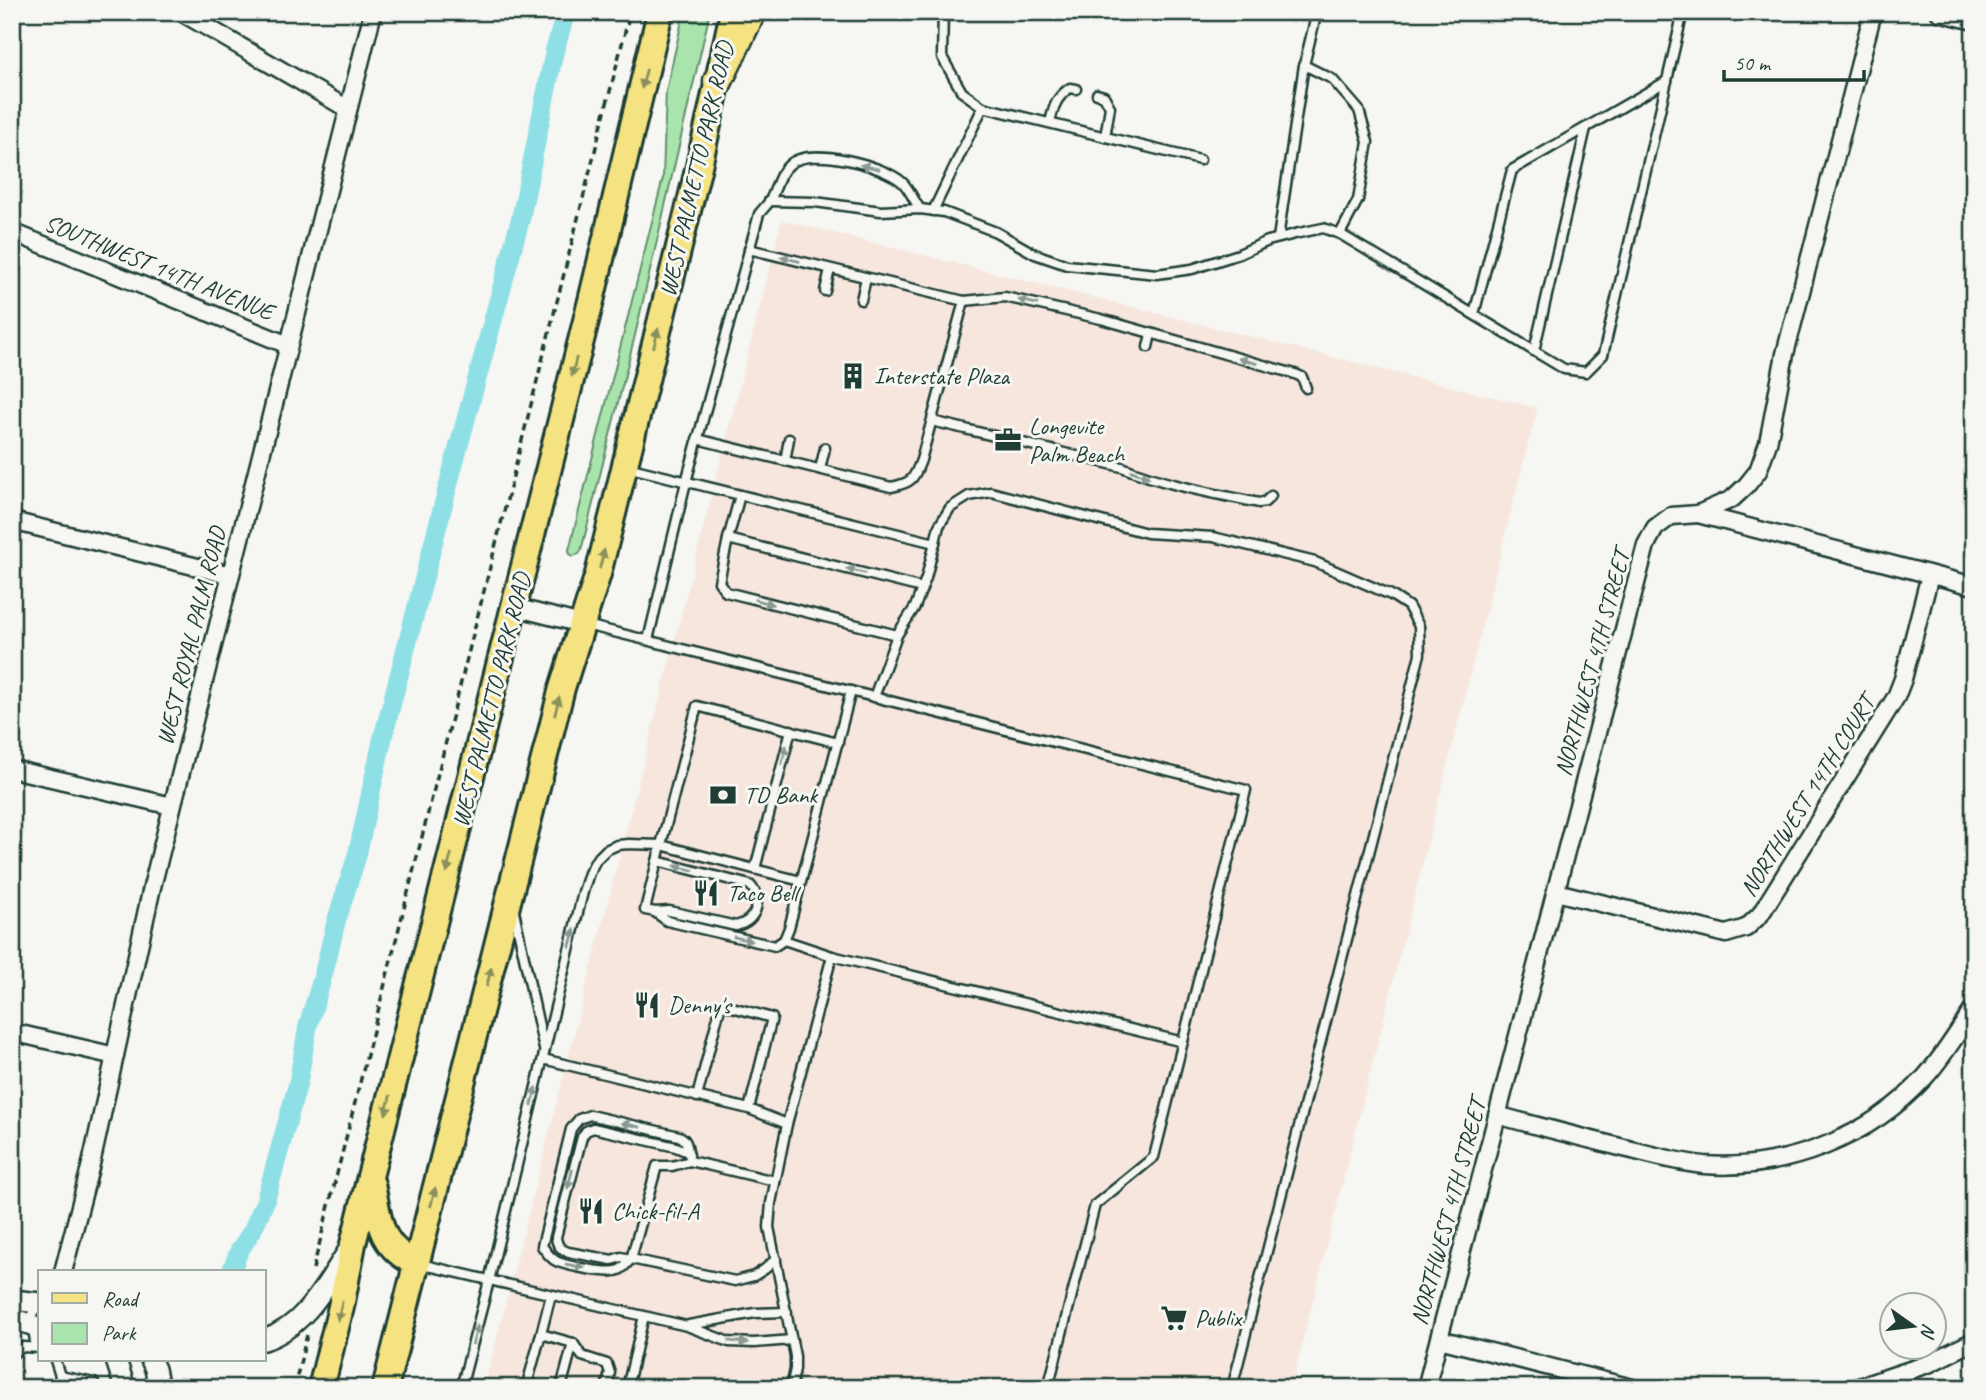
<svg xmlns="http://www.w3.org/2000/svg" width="1986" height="1400" font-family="Caveat,sans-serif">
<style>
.built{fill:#f7e6dd}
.green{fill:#a8e4ab;stroke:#649070;stroke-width:2}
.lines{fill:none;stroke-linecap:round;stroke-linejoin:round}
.canal{stroke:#8fe0e6;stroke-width:19}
.service-casing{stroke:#1f3d34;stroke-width:13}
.minor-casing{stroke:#1f3d34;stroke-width:21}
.tertiary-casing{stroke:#1f3d34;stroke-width:24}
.primary-casing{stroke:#1f3d34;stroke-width:30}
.motorway-casing{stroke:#1f3d34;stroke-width:33}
.path{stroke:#1f3d34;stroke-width:3.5;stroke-dasharray:7 5;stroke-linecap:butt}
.service{stroke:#f6f6f2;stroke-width:8}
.minor{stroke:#f6f6f2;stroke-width:16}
.tertiary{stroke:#f6f6f2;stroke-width:19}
.primary{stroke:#f5e382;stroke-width:24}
.motorway{stroke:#f5e382;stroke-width:28}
.oneway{fill:#8a905b}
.oneway2{fill:#8a9a93}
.labels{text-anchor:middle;stroke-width:6;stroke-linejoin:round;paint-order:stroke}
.street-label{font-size:24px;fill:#1f3d34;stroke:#f6f6f2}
.poi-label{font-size:24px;fill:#1f3d34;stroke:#f6f6f2;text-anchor:start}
</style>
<rect width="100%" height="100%" fill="#f6f6f2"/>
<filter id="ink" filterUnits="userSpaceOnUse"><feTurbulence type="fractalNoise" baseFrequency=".0143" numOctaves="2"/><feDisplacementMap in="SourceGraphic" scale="14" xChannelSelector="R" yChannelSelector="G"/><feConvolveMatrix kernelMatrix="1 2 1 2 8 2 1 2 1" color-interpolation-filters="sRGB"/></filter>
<g filter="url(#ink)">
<!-- built -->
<path class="built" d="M782 220 1537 408 1291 1388H484Z"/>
<!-- green -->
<path class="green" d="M684 12H710L636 331 581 551 579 554 573 556 570 554 569 550 663 178 666 91Z"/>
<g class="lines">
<!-- canal -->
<path class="canal" d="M231 1272 239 1251 252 1231 265 1202 298 1083 308 1026 324 972 336 922 357 856 382 741 453 467 521 217 554 53 566 12"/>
<!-- service casing -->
<g class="service-casing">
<g id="service">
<path d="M943 12 942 57 962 92 983 107 1200 160"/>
<path d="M1304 65 1317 12"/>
<path d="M1097 94 1104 96 1110 107 1105 137"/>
<path d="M1050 123C1053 108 1056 97 1070 88L1076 89"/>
<path d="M769 201 815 202 881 211 920 209 944 212 996 232 1035 254 1067 265 1157 274 1192 269 1239 254 1268 241 1299 233 1323 228 1340 234 1564 369 1586 372 1603 355 1683 12"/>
<path d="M933 211 983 107"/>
<path d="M1278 238 1304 65 1332 79 1359 110 1368 142 1358 200 1340 234"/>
<path d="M825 291 830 269"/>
<path d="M861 300 866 278"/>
<path d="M964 301 1005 297 1101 319 1295 374 1302 377 1306 388"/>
<path d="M1474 314 1512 170 1667 81"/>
<path d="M1148 347 1151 334"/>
<path d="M1534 351 1586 128"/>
<path d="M932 421 1122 467C1165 485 1212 493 1259 503L1265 502 1271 496"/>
<path d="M697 439 891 487C912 483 914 479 921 460L964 301 749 249"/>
<path d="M785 461 789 439"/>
<path d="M627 467 935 543"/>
<path d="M820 469 825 448"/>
<path d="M728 539 740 495"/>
<path d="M586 625 1246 790 1154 1157 1095 1205 1048 1388"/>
<path d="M897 635 726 592 719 582 728 539 922 588"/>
<path d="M648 640 686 482 759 214C762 210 766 206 769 202 777 189 777 175 790 164 811 146 883 165 902 182 909 188 914 201 920 209"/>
<path d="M851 691 789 928 784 940 832 956 1183 1042"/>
<path d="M874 697 897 635 915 607 926 578 939 526 950 508 969 496 991 492 1147 533 1213 537 1315 562 1391 595 1408 606 1419 626 1420 654 1232 1388"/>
<path d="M657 861 750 885C764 900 756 921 736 926L670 911 655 912 645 910 661 845 697 706 838 743"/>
<path d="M755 869 791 730"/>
<path d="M514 911 544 1049"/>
<path d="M655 912 667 921 775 946 784 940"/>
<path d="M543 1059 749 1109 787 1124"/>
<path d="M697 1097 721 1004 772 1018 749 1109"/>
<path d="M775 1181 690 1161 672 1166H657L631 1259 735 1281 754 1276 765 1269 776 1259"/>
<path d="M631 1259C628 1262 624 1268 619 1270 609 1275 569 1266 558 1262 551 1259 547 1253 542 1246L571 1129 579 1119 590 1115 679 1136C686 1139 687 1144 688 1152"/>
<path d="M631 1259 621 1257 612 1260 568 1252C560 1249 557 1246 556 1237L582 1137 586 1131 593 1128 676 1147 688 1152 689 1155"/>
<path d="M420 1264 687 1326 729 1342 754 1343 792 1340"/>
<path d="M551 1295 541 1334 573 1343 561 1388"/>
<path d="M689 1325 755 1313 787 1312"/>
<path d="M573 1343 582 1356 607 1364 610 1373 606 1388"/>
<path d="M33 1347 35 1341 31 1316 39 1303"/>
<path d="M12 1354 23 1347 40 1348"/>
<path d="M55 1360 60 1376 57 1388"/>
<path d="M60 1376 94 1383"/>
<path d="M461 1388 489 1281 583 892 589 873 596 860 606 850 617 845 629 844 661 845 801 881"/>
<path d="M526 1388 541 1334"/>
<path d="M627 1388 644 1316"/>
<path d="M791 1388 795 1369V1356L769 1227 771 1203 787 1124 832 956"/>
</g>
</g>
<!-- minor casing -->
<g class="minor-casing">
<g id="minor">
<path d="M181 12 348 109"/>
<path d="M1939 12 1974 21"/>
<path d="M12 232 288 345"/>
<path d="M1698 514 1974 586"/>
<path d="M12 521 230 575"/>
<path d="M514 607 582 624"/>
<path d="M12 769 172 806"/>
<path d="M1556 892 1726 934 1746 928 1760 915 1896 697 1903 679 1930 575"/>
<path d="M12 1032 115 1056"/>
<path d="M1497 1115C1537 1126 1576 1136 1616 1146 1645 1153 1674 1162 1704 1165 1785 1171 1871 1137 1925 1077 1944 1056 1958 1032 1974 1008"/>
<path d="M63 1272 92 1160 152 887 373 12"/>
<path d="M1439 1339 1632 1388"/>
<path d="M1426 1388 1646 545 1655 528 1671 516 1698 514 1732 499 1746 486 1758 471 1768 443 1785 354 1873 12"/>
<path d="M1856 1388 1928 1364 1974 1341"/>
</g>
</g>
<!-- tertiary casing -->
<g class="tertiary-casing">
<g id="tertiary">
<path d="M12 1300 40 1303"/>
<path d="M12 1318 40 1328"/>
<path d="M264 1340C306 1326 327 1283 350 1248"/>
<path d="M116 1360 125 1388"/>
<path d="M151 1360 155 1369 159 1388"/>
</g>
</g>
<!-- primary casing -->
<g class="primary-casing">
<g id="primary">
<path d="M372 1184C380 1221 378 1246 417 1264"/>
<path d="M321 1388 341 1307 353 1244 591 301 660 12"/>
<path d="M385 1388 562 688 598 574 699 166 733 12"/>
</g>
</g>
<!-- motorway casing -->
<g class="motorway-casing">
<path id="motorway" d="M718 81 751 12"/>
</g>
<!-- path -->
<g class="path">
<path d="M313 1269 630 12"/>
<path d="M294 1388 307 1335"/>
</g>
<!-- service -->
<use href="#service" class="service"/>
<!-- minor -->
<use href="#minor" class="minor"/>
<!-- tertiary -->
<use href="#tertiary" class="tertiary"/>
<!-- primary -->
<use href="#primary" class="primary"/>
<!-- motorway -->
<use href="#motorway" class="motorway"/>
</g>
<!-- one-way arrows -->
<defs><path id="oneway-solid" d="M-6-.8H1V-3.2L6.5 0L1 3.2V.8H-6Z" transform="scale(1.75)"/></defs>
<g class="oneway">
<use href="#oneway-solid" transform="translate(644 79) rotate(104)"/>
<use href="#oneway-solid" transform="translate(656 338) rotate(-76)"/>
<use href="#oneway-solid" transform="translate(574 367) rotate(104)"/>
<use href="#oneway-solid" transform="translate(602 559) rotate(-76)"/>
<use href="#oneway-solid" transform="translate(557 706) rotate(-76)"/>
<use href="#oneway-solid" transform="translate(449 863) rotate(104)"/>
<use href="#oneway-solid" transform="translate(489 977) rotate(-76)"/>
<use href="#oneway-solid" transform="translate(388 1105) rotate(104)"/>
<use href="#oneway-solid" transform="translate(433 1197) rotate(-76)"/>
<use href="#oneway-solid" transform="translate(340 1311) rotate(103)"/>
</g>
<g class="oneway2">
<use href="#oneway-solid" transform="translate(870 167) rotate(-167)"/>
<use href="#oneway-solid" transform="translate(790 259) rotate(-166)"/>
<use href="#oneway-solid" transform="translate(1028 302) rotate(-167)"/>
<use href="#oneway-solid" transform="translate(1248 361) rotate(-164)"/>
<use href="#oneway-solid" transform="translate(1140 474) rotate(20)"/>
<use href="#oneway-solid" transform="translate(856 571) rotate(-166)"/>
<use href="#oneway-solid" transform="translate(764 602) rotate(14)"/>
<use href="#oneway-solid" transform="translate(784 755) rotate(-76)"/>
<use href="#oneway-solid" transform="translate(684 868) rotate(-166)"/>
<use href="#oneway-solid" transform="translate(572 938) rotate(-76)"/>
<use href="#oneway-solid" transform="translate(743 939) rotate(13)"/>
<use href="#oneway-solid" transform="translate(534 1096) rotate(-77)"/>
<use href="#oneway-solid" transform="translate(631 1125) rotate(-167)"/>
<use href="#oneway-solid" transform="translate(570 1179) rotate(104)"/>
<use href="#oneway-solid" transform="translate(575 1266) rotate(12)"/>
<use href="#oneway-solid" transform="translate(475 1335) rotate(-75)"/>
<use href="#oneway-solid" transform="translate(738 1342) rotate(6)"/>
</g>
</g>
<!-- icons -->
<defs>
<g id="building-bare" transform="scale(2.1)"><path d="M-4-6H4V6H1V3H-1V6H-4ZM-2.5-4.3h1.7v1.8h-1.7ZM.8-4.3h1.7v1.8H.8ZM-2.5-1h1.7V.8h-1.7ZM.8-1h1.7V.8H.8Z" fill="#1f3d34" stroke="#f6f6f2" stroke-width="2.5" paint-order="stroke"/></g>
<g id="office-bare" transform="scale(2.1)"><path d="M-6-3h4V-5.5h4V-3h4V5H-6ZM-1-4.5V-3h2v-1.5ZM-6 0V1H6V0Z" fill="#1f3d34" stroke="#f6f6f2" stroke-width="2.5" paint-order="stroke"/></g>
<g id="bank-bare" transform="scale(2.1)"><path d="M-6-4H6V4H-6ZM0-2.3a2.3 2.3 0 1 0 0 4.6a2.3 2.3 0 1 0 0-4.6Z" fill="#1f3d34" stroke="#f6f6f2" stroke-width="2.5" paint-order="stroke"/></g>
<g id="restaurant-bare" transform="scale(2.1)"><path d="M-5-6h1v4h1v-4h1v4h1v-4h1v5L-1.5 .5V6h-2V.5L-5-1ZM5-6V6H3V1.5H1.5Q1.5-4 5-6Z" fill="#1f3d34" stroke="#f6f6f2" stroke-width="2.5" paint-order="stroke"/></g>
<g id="supermarket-bare" transform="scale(2.1)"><path d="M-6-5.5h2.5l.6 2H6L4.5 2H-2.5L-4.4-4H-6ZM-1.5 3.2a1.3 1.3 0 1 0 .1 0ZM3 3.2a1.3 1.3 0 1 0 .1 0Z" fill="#1f3d34" stroke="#f6f6f2" stroke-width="2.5" paint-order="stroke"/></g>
</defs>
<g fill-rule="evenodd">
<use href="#building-bare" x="853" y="376"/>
<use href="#office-bare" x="1008" y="440"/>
<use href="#bank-bare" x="723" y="795"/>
<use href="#restaurant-bare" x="706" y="893"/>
<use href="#restaurant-bare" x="647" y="1005"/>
<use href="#restaurant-bare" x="591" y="1211"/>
<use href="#supermarket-bare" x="1174" y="1318"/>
</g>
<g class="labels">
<!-- street labels -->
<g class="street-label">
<text transform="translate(696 169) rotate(-77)" y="8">WEST PALMETTO PARK ROAD</text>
<text transform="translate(159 267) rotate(22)" y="8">SOUTHWEST 14TH AVENUE</text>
<text transform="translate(191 636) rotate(-76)" y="8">WEST ROYAL PALM ROAD</text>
<text transform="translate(1592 663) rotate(-75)" y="8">NORTHWEST 4TH STREET</text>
<text transform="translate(491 700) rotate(-76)" y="8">WEST PALMETTO PARK ROAD</text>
<text transform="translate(1807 796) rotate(-58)" y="8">NORTHWEST 14TH COURT</text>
<text transform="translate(1448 1212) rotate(-75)" y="8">NORTHWEST 4TH STREET</text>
</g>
<!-- poi labels -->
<g class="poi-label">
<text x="874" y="384">Interstate Plaza</text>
<text x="1029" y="434">Longevite<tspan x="1029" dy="28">Palm Beach</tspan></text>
<text x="744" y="803">TD Bank</text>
<text x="727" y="901">Taco Bell</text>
<text x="668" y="1013">Denny's</text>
<text x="612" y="1219">Chick-fil-A</text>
<text x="1195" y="1326">Publix</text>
</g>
</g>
<!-- margin -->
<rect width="1986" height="1400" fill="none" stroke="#f6f6f2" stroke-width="42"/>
<rect x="21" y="21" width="1944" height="1358" fill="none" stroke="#1f3d34" stroke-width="2.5" filter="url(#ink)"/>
<!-- legend -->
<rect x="38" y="1270" width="228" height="91" fill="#f6f6f2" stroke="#a0aca6" stroke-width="2"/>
<rect x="52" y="1293" width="35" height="10" fill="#f5e382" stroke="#a0aca6" stroke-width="2"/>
<text x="102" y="1306" font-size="21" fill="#1f3d34">Road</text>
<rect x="52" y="1323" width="35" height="21" fill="#a8e4ab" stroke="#a0aca6" stroke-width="2"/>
<text x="102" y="1340" font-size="21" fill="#1f3d34">Park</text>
<!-- north arrow -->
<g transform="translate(1913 1326) rotate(104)"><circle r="33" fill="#f6f6f2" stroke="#a0aca6" stroke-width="2"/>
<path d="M0-5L12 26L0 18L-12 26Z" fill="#1f3d34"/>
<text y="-10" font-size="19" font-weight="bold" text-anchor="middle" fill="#1f3d34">N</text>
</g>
<!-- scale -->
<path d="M1724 70v10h140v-10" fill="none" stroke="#1f3d34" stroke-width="3.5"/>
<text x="1734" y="70" font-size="21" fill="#1f3d34" stroke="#f6f6f2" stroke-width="5" paint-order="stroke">50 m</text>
</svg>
